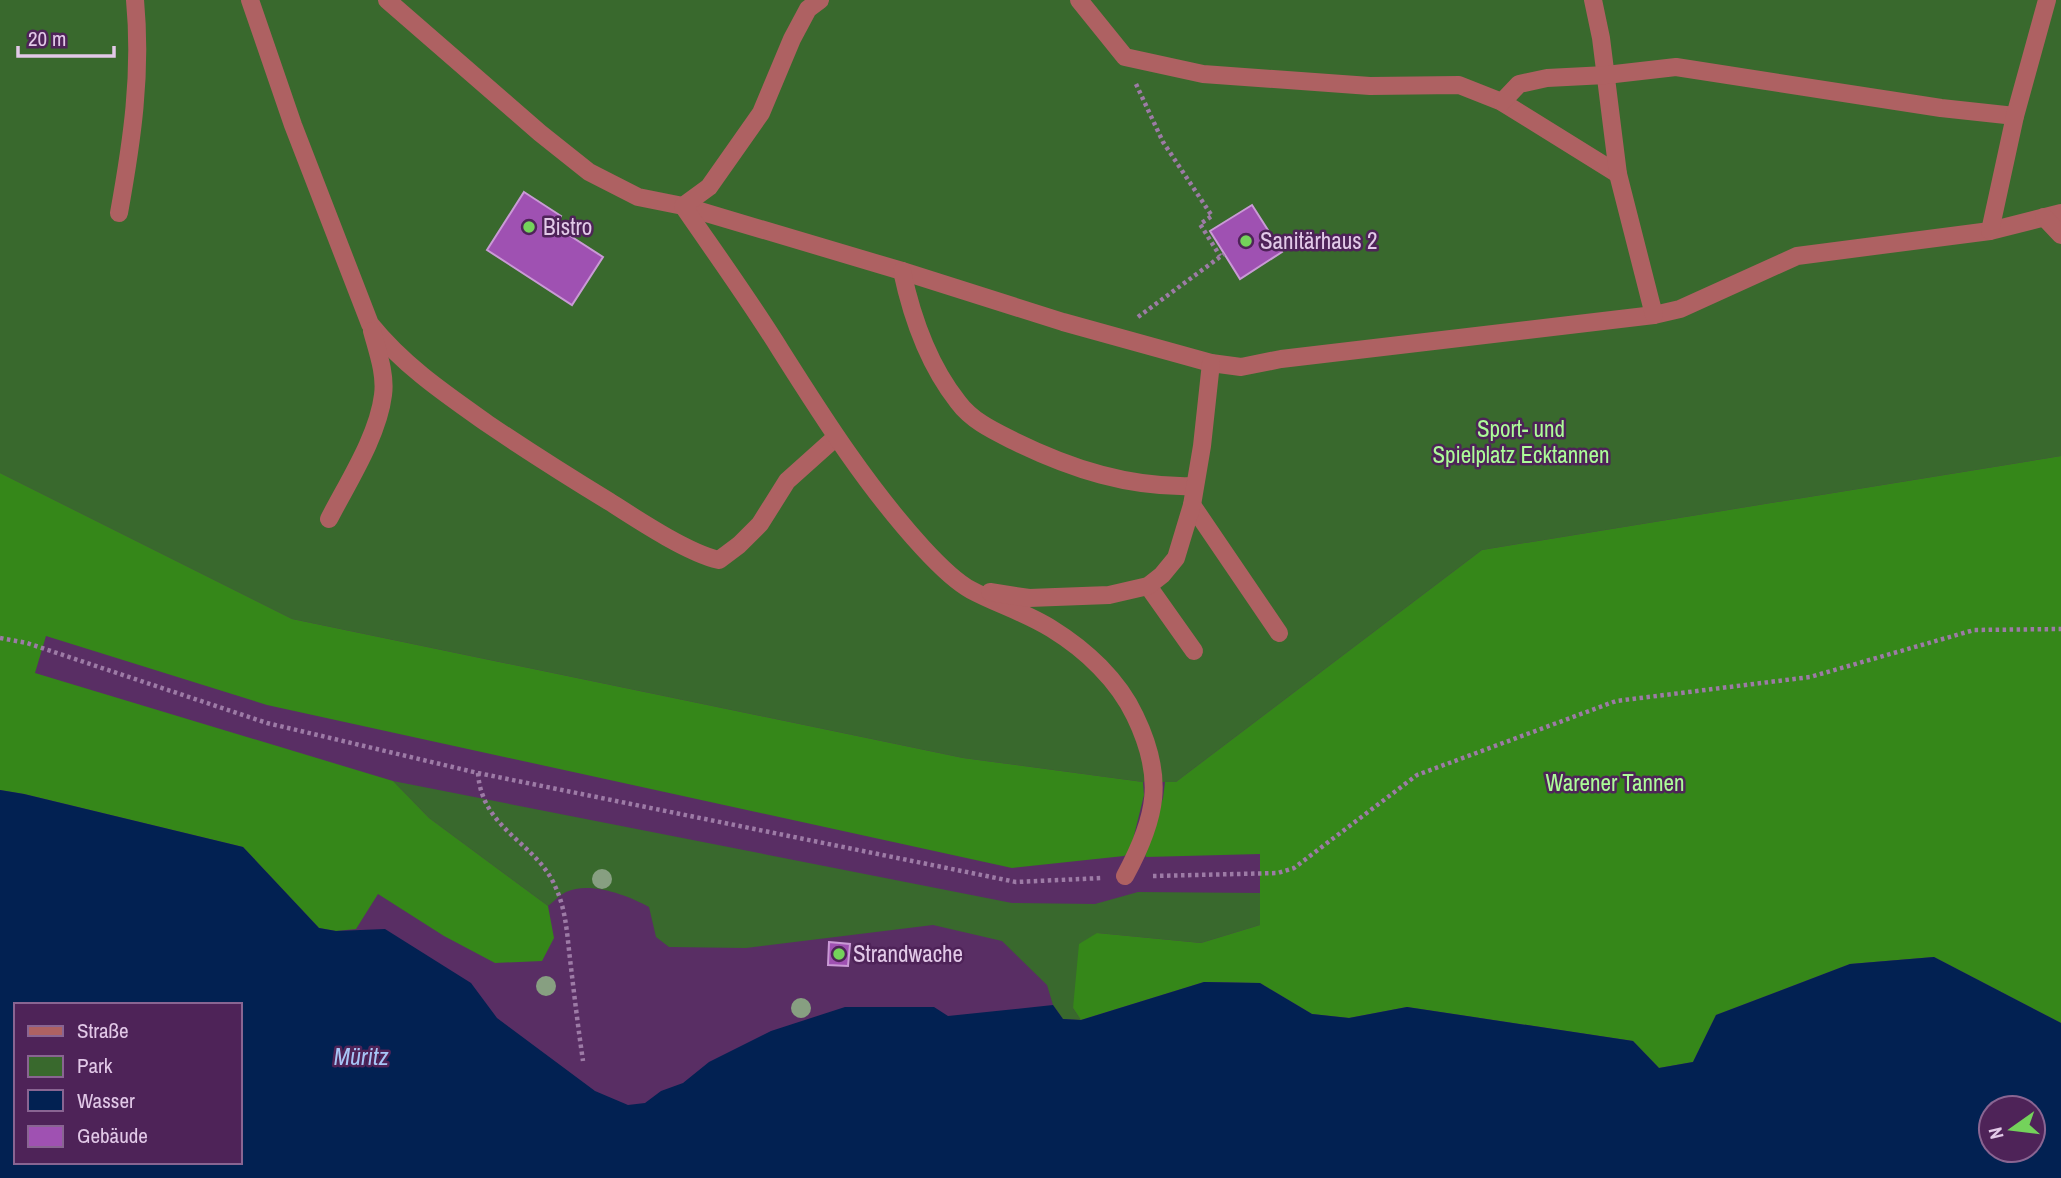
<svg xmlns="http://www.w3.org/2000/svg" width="2061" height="1178" font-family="'Archivo Narrow',sans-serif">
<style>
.green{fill:#39692d}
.forest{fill:#358719}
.water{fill:#022152;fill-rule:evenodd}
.building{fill:#9f51b2;stroke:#ca9ad6;stroke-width:2}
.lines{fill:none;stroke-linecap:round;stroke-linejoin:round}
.path{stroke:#9d7ba6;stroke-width:4.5;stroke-dasharray:3.5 3.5;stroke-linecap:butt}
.minor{stroke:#ae6162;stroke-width:18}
.tree{fill:#879f81}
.poi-dot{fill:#74d25b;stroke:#4e2358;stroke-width:2.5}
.labels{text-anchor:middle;stroke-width:5;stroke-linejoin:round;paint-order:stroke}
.poi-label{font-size:23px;fill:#e2c9e8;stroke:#4e2358;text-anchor:start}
.park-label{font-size:23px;fill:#acfc98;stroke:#4e2358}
.water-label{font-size:24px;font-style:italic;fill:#a7c5f6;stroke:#4e2358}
</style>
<rect width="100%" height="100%" fill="#592e64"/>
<!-- green -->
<g class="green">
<path d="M0 0H2061V456L1482 550 1176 782H1143L963 758 292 619 0 473Z"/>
<path d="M393 781 1012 903 1095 904 1138 892 1260 893V925L1201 943 1097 933 1073 1008 1081 1020 1063 1019 1053 1005 1047 985 1002 941 933 925 746 948 669 947 656 937 649 907C627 895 590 881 566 892 560 895 554 901 548 906L429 818Z"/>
</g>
<!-- forest -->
<g class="forest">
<path d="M2061 456V1023L1934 957 1850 964 1716 1015 1693 1062 1659 1068 1633 1041 1407 1007 1349 1018 1312 1014 1260 983 1204 982 1081 1020 1073 1008 1079 944 1097 933 1201 943 1260 925V854L1146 857 1144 851 1163 798 1165 782H1176L1482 550Z"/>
<path d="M0 473 292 619 963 758 1143 782 1144 795 1130 852 1124 856 1012 868 267 705 46 636 35 673 393 781 429 818 548 906 554 938 542 961 495 963 444 936 378 894 356 929 336 931 319 928 243 847 24 794 0 790Z"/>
</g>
<!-- water -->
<path class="water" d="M0 790 24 794 243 847 319 928 336 931 385 929 471 983 497 1018 595 1091 628 1105 645 1103 661 1091 683 1083 709 1062 771 1031 845 1007H934L948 1016 1053 1005 1063 1019 1081 1020 1204 982 1260 983 1312 1014 1349 1018 1407 1007 1633 1041 1659 1068 1693 1062 1716 1015 1850 964 1934 957 2061 1023V1178H0ZM16 1005H240V1162H16ZM1991 1108H2033V1150H1991Z"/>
<!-- building -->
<g class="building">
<path d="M524 192 561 216 555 226 603 257 572 305 487 250Z"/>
<path d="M1252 205 1282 252 1240 279 1210 231Z"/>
<path d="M829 942 850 944 848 966 828 965Z"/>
</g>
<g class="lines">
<!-- path -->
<g class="path">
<path d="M1136 84 1163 142 1212 216 1200 224 1220 256"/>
<path d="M1138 317 1224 254"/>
<path d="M0 638 27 643 267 723 478 773 1016 882 1102 878"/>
<path d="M478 773C482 830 536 842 555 886 566 909 567 934 570 959 574 993 578 1027 583 1061"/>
<path d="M1153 876 1278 873 1294 868 1417 775 1616 701 1810 677 1974 630 2061 629"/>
</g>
<!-- minor -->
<g class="minor">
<path d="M250 0 293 125 370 324C404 366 444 393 488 424 528 451 569 477 610 502 638 520 688 553 719 560L739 545 760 524 787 481 835 438"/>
<path d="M387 0 540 133 589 172 638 197 683 206 902 271 1063 322 1211 363 1241 367 1281 359 1654 315 1680 309 1797 256 1990 231 2061 213"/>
<path d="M820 0 808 9 792 39 761 113 709 187 683 206C716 254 750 301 781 351 824 419 868 488 923 548 935 561 956 582 971 590 997 604 1027 613 1052 629 1086 650 1118 680 1135 716 1165 778 1157 817 1125 876"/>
<path d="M1079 0 1125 57 1203 74 1370 86 1459 85 1502 102 1618 174"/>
<path d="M1593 0 1601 38 1618 174 1654 315"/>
<path d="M1502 102 1519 84 1547 78 1606 75 1676 67 1941 108 2015 116"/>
<path d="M119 213C132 141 142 74 135 0"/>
<path d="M2044 217 2061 235"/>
<path d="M1990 231 2015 116 2047 0"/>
<path d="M902 271C912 318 928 364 958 402 972 421 994 431 1014 441 1071 469 1130 488 1194 486"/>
<path d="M1192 505 1279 633"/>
<path d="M329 519C348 482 378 436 383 395 386 374 377 350 372 331"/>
<path d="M1148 586 1194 651"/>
<path d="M990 592 1029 598 1109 595 1148 586 1162 575 1176 558 1192 505 1202 446 1211 363"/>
</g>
</g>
<!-- trees -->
<g class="tree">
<circle cx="602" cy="879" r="10"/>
<circle cx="546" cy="986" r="10"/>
<circle cx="801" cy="1008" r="10"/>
</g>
<!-- markers -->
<g class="poi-dot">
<circle cx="529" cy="227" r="7"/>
<circle cx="1246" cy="241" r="7"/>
<circle cx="839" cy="954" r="7"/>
</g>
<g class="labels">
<!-- poi labels -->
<g class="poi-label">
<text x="543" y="235">Bistro</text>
<text x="1260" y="249">Sanitärhaus 2</text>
<text x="853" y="962">Strandwache</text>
</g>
<!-- park labels -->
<g class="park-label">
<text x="1521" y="437">Sport- und<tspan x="1521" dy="26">Spielplatz Ecktannen</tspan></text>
<text x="1615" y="791">Warener Tannen</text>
</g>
<!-- water labels -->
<g class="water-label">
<text x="361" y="1065">Müritz</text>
</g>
</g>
<!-- legend -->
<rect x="14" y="1003" width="228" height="161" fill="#4e2358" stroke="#896592" stroke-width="2"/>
<rect x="28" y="1026" width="35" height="10" fill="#ae6162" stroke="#896592" stroke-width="2"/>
<text x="77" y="1038" font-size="21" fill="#e2c9e8">Straße</text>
<rect x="28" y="1056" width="35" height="21" fill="#39692d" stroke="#896592" stroke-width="2"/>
<text x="77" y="1073" font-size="21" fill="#e2c9e8">Park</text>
<rect x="28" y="1090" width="35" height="21" fill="#022152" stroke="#896592" stroke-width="2"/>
<text x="77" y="1108" font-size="21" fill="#e2c9e8">Wasser</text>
<rect x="28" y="1126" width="35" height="21" fill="#9f51b2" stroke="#896592" stroke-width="2"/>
<text x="77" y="1143" font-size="21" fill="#e2c9e8">Gebäude</text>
<!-- north arrow -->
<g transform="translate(2012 1129) rotate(256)"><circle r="33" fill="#4e2358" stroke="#896592" stroke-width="2"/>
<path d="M0-5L12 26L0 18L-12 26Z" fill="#74d25b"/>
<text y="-10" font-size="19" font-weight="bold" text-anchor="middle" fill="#e2c9e8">N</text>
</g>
<!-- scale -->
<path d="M18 46v10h96v-10" fill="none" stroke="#e2c9e8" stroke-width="3.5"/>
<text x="28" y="46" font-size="21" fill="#e2c9e8" stroke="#4e2358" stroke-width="5" paint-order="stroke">20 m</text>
</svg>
